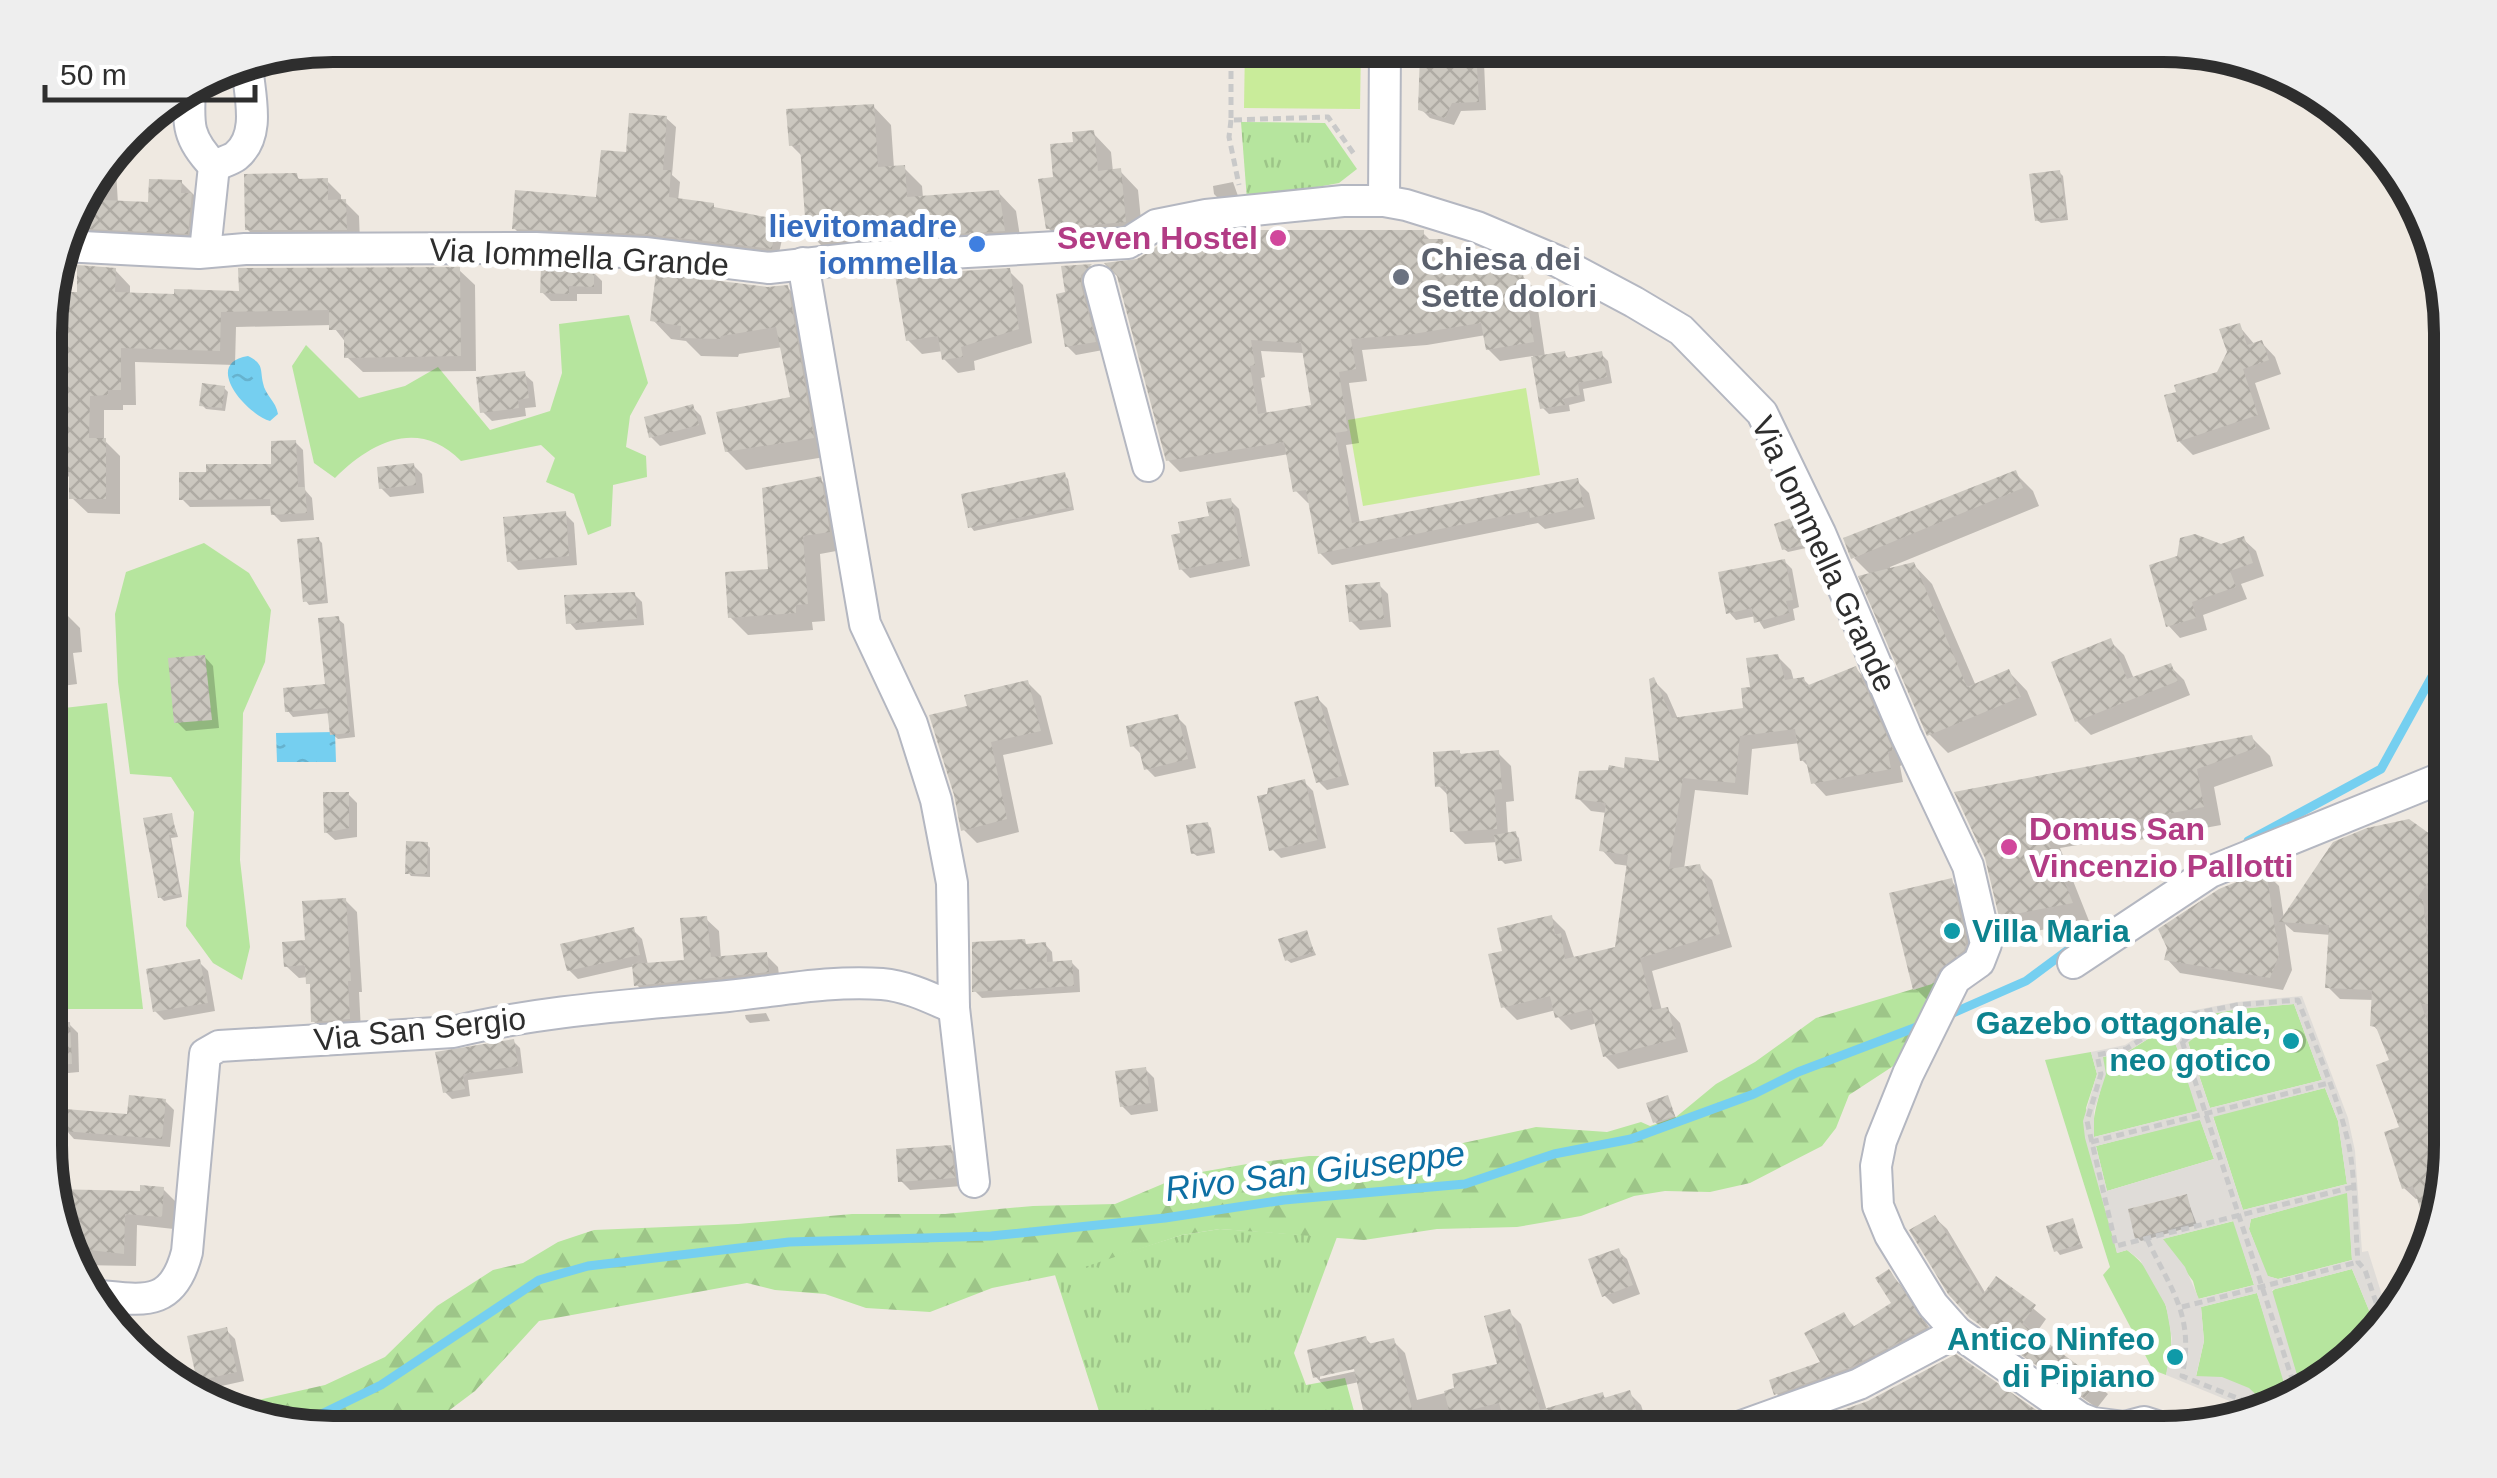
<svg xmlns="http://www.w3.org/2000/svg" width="2497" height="1478" font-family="Helvetica,sans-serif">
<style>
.grass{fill:url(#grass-tufts)}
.forest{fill:url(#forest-firs)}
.garden{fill:#b6e59e}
.pitch{fill:#c9ec9a}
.plaza{fill:#dfdcd8;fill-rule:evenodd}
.water{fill:url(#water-ripples)}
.shadow{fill:#0003;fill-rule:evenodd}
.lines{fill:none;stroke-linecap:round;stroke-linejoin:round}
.stream{stroke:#75cff0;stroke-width:9}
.building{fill:url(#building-cross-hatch);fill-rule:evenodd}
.minor-casing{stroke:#b4b7c1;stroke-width:34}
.path{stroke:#c9c9c9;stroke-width:5;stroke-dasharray:8 5;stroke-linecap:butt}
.minor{stroke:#fff;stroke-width:30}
.hotel-dot{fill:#d1479c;stroke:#fff;stroke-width:4}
.shop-dot{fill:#3f7fe0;stroke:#fff;stroke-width:4}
.worship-dot{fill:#6b7280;stroke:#fff;stroke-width:4}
.culture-dot{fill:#0f9aa8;stroke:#fff;stroke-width:4}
.labels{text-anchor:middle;stroke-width:10;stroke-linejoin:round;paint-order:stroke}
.shop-label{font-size:32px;font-weight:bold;fill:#366cbe;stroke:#fff;text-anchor:end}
.hotel-label{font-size:32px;font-weight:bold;fill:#b23c85;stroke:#fff;text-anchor:end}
.street-label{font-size:32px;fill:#2e2e2e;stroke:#fff}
.worship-label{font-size:32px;font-weight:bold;fill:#5b616d;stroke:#fff;text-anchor:start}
.culture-label{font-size:32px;font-weight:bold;fill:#0d838f;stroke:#fff;text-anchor:end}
.water-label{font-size:35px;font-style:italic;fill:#0d6fa3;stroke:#fff}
.rim{fill:none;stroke:#2e2e2e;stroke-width:12}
</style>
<defs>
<pattern id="grass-tufts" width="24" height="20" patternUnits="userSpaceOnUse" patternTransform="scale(2.5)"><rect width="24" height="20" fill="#b6e59e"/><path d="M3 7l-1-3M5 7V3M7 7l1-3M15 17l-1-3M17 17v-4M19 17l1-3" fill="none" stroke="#9dc588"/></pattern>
<pattern id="forest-firs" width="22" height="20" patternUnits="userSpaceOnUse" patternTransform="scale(2.5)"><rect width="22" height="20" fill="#b6e59e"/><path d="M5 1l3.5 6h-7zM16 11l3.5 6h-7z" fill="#9dc588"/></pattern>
<pattern id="water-ripples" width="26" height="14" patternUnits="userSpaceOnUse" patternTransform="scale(2.5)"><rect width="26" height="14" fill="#75cff0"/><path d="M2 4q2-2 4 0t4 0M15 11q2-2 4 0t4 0" fill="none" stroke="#66b2ce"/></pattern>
<pattern id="building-cross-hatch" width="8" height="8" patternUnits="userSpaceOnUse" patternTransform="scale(2.5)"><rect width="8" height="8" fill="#cbc7bf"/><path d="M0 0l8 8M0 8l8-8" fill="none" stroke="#afaba4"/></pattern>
</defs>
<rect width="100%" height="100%" fill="#efe9e1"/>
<!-- grass -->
<g class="grass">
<path d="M1241 122 1325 123 1357 169 1339 183 1247 200Z"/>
<path d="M1220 1229 1337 1237 1294 1353 1306 1385 1345 1378 1360 1433H1106L1055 1275 1182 1235Z"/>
</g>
<!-- forest -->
<path class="forest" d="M1940 981 1901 1061 1849 1095 1836 1128 1822 1146 1750 1183 1710 1192 1665 1191 1634 1196 1581 1216 1517 1227 1437 1229 1364 1240 1220 1229 1182 1235 1066 1273 992 1288 930 1312 866 1308 825 1294 775 1290 747 1283 539 1321 475 1391 439 1418 408 1433H333L245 1409 254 1401 325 1385 385 1357 437 1306 493 1270 523 1263 558 1242 594 1230 738 1224 852 1214H945L1033 1206 1115 1204 1184 1175 1247 1164 1309 1156H1374L1454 1145 1536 1127 1607 1132 1641 1122 1650 1126 1676 1117 1716 1084 1755 1062 1816 1018Z"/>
<!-- garden -->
<g class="garden">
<path d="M629 315 648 383 630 416 626 447 646 456 647 477 613 485 611 526 588 535 574 494 546 482 555 458 541 445 461 461C419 418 372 441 335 478L314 463 292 366 306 345 359 398 405 386 438 367 490 430 550 411 562 373 559 324Z"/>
<path d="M204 543 249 573 271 610 265 662 243 713 240 860 250 947 242 980 213 963 186 926 194 812 171 777 130 774 118 682 115 614 126 572Z"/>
<path d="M107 703 143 1009H47V710Z"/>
<path d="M2294 1004 2322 1080 2210 1108 2188 1042 2194 1038 2201 1016 2238 1009Z"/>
<path d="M2156 1034 2176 1045 2198 1111 2094 1137C2090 1108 2108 1086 2102 1057L2127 1052Z"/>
<path d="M2091 1052 2097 1074 2086 1108 2117 1253 2127 1250C2165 1278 2180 1331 2166 1375L2153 1370 2103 1275 2110 1267 2045 1060Z"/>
<path d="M2325 1088 2338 1121 2347 1184 2243 1210 2213 1116Z"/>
<path d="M2200 1119 2214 1159 2107 1191 2096 1146Z"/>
<path d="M2348 1192 2352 1260 2278 1279 2267 1276 2249 1229 2251 1219Z"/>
<path d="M2234 1221 2254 1285 2198 1299 2193 1281 2162 1239Z"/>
<path d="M2352 1269 2376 1327 2309 1390 2300 1385 2270 1293 2275 1289Z"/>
<path d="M2257 1293 2290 1397 2289 1400 2268 1406 2258 1396 2196 1377 2204 1341 2201 1307Z"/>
</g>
<!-- pitch -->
<g class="pitch">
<path d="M1245 45H1361L1360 109 1244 108Z"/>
<path d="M1526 388 1540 475 1363 506 1348 420Z"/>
</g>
<!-- plaza -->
<path class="plaza" d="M2302 996 2348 1118 2355 1151 2362 1252 2368 1251 2388 1314 2376 1327 2352 1269 2272 1290 2300 1385 2313 1390 2289 1400 2257 1293 2201 1307 2204 1341 2196 1376 2222 1377 2249 1388 2268 1406 2254 1411 2166 1375 2172 1339 2166 1306 2140 1260 2127 1250 2117 1253 2085 1138 2083 1121 2097 1074 2091 1052 2125 1045 2175 1014 2237 1002ZM2294 1004 2322 1080 2210 1108 2188 1043 2198 1032 2202 1016 2238 1009ZM2156 1034 2176 1045 2197 1111 2094 1137V1111L2106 1074 2103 1057 2127 1052ZM2325 1088 2338 1121 2347 1184 2243 1210 2213 1117ZM2200 1120 2214 1159 2107 1191 2096 1146ZM2347 1193 2352 1260 2278 1279 2268 1276 2249 1229 2251 1219ZM2186 1194 2194 1221 2136 1238 2128 1209ZM2233 1221 2254 1285 2199 1299 2185 1267 2163 1239Z"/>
<!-- water -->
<g class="water">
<path d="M248 356C264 364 260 369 263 383 265 395 276 401 278 414L270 421C246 414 202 363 248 356Z"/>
<path d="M335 732 336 762H277L276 733Z"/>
</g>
<!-- shadow -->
<g class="shadow">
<path d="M581 45H618V48H584Z"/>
<path d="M983 45H1032V56L992 58Z"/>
<path d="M1476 53 1484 62 1486 110 1461 111 1454 125 1430 118 1421 109Z"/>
<path d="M873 106 891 125 894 168H904L922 186 923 198 998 192 1016 211 1022 249 827 251 808 232 803 157 791 145Z"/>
<path d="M666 118 676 127 672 175 680 182 678 201 775 221 784 231 778 257 524 238 514 228 599 200Z"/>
<path d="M1093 133 1111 152 1113 172 1120 171 1138 190 1143 240 1067 246 1048 228 1056 179 1076 144Z"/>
<path d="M115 153 118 204 150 205 181 182 197 198 203 248 62 249 75 205Z"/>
<path d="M2060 173 2063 176 2068 220 2041 223 2037 220Z"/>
<path d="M296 176 302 181H327L341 195V202H345L359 216 360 243H261L247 229Z"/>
<path d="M1233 182 1238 196 1218 198 1214 194 1213 186Z"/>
<path d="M1423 233 1431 241H1442L1454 253 1503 261 1517 278 1523 277 1535 289 1545 357 1564 353 1570 360 1601 354 1608 361 1612 383 1583 389 1585 401 1569 405 1570 411 1549 414 1543 408 1533 356 1500 361 1488 349 1486 335 1427 345 1362 350 1367 381 1349 383 1359 443 1346 445 1360 524 1577 481 1589 493 1595 519 1545 529 1538 523 1332 565 1320 553 1311 503H1308L1296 491 1289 454 1180 472 1168 460 1119 275ZM1261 351 1305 353 1314 407 1267 415 1261 378 1265 377Z"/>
<path d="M1091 266 1099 274 1103 350 1076 355 1067 346 1068 294 1064 268Z"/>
<path d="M115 270 130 286V295L241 294 459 270 475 285 476 371 363 372 347 357V344L332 325 236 327 235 365 135 362 136 405H123V410H104V440L120 456V514L88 513 72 498V480L63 471 79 295Z"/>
<path d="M1009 271 1023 285 1032 343 974 361 975 370 958 373 944 359 943 351 922 354 908 340Z"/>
<path d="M593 272 602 281V294H577V301H551L542 292Z"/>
<path d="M787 287 806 306 831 456 746 470 727 451 793 399 783 347 739 354 738 357 701 356 686 341 671 339 653 320 767 289Z"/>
<path d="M2239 326 2255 345 2262 343 2275 357 2281 374 2255 383 2270 429 2193 455 2179 441 2219 375Z"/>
<path d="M524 374 533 382 536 407 525 408 526 416 492 421 483 412Z"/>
<path d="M224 388 228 392 225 411 206 409 202 405Z"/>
<path d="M692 407 701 416 706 434 660 446 651 437Z"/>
<path d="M295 442 303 450 305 490 312 498 314 520 281 522 273 514V506L190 507 182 499 274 467Z"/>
<path d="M413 465 422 474 424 493 390 497 381 488Z"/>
<path d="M2015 473 2033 491 2039 506 1890 567 1891 570 1914 565 1932 584 1976 686 2009 672 2027 691 2037 715 1948 753 1929 734 1871 575 1854 558Z"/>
<path d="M1064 475 1068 479 1074 510 974 531 971 527Z"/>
<path d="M820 479 838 497 847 549 820 554 825 621 812 622 813 630 748 635 730 617 771 571Z"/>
<path d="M1230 500 1239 509 1250 566 1190 578 1181 569 1212 518Z"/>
<path d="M565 514 574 523 577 565 518 570 509 561Z"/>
<path d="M1795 524 1806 548 1788 552 1784 549Z"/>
<path d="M318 539 322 543 328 603 309 605 306 601Z"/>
<path d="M2243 539 2256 551 2264 576 2241 584 2247 599 2203 615 2207 630 2180 638 2168 625 2221 547Z"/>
<path d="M1784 561 1792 569 1799 607 1793 609 1795 620 1764 629 1756 616 1736 620 1729 612Z"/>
<path d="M1379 585 1388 594 1391 627 1360 630 1351 621Z"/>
<path d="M634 594 642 602 644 625 576 630 569 622Z"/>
<path d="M66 614 80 628 82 652 73 653 77 684 47 688V616Z"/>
<path d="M338 619 344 624 355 737 338 739 332 734 330 713 293 717 288 711 327 686Z"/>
<path d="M2110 641 2124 655 2134 679 2170 666 2184 680 2190 695 2091 735 2077 721Z"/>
<path d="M1777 656 1791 670 1794 681 1804 680 1811 687 1856 669 1869 682 1904 764 1900 766 1903 782 1826 796 1813 782 1810 768 1802 760 1800 743 1752 749 1748 795 1695 790 1684 869 1699 867 1712 880 1732 947 1652 971 1662 1011 1667 1009 1680 1023 1688 1052 1618 1069 1605 1056 1597 1023 1571 1030 1558 1017 1556 1010 1517 1020 1503 1006 1552 918 1565 931 1575 960 1618 949 1629 866 1615 864 1602 850 1607 813 1591 811 1578 798 1626 770 1662 764 1653 680 1667 694 1678 719 1746 710 1753 689Z"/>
<path d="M205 657 213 666 219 728 186 731 177 722Z"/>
<path d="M1028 683 1041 696 1053 744 1003 755 1019 832 977 843 963 829 956 794 970 708Z"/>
<path d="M1318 699 1327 708 1349 785 1327 790 1318 781Z"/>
<path d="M1177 717 1186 726 1196 768 1155 777 1146 768 1143 756 1133 746Z"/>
<path d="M2252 738 2270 756 2273 766 2214 787 2221 825 2139 840 2135 835 2060 848 2089 921 2020 934 2001 916 1987 858 1957 794Z"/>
<path d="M1459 752 1463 756 1498 753 1511 766 1514 801 1506 802 1508 835 1515 834 1519 838 1522 861 1505 864 1501 860 1498 842 1465 844 1452 831 1450 797 1438 785Z"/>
<path d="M1304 782 1313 791 1326 848 1281 858 1272 849Z"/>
<path d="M348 794 357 803V837L335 840 326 832Z"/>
<path d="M171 815 178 837 171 838 182 897 164 901 160 897Z"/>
<path d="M2408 822 2451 852V877L2429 909 2434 914 2445 1014 2431 1015 2451 1072V1163L2417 1278 2414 1248 2427 1223 2419 1198 2416 1199 2404 1188 2402 1129 2392 1062 2381 1034 2373 1025 2374 1000 2340 999 2328 987 2331 935 2294 932 2285 924 2292 970 2283 990 2180 973 2167 959 2265 872 2279 886 2284 919Z"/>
<path d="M1207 824 1211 828 1215 853 1197 856 1193 853Z"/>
<path d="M426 844 430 848V877L411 876 408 872Z"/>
<path d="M1951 881 1965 895 1979 958 1929 1002 1915 988Z"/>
<path d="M345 900 357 912 362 992H359L361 1031 326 1033 313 1021V987L308 977 299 978 286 966Z"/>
<path d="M706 919 719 931 721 959 766 955 778 967 780 984 649 997 637 985 635 966 578 979 569 970 633 930 642 939 648 965 687 962Z"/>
<path d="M1306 933 1316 955 1291 963 1287 960Z"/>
<path d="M1024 942 1028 946 1045 944 1052 952 1053 964 1071 962 1079 970 1080 992 982 998 975 991Z"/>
<path d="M199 962 208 971 215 1011 164 1020 155 1011Z"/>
<path d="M766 1013 770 1021 750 1023 746 1019 745 1015Z"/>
<path d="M69 1024 78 1033 79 1072 47 1075V1025Z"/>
<circle cx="2294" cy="1041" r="12"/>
<path d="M513 1041 520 1048 523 1073 468 1080 470 1096 452 1099 445 1092 438 1054Z"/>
<path d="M1145 1069 1154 1078 1158 1111 1131 1115 1122 1106Z"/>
<path d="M1667 1098 1677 1120 1659 1126 1655 1122Z"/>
<path d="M165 1101 174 1110 170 1147 74 1139 66 1130 130 1116Z"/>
<path d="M950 1148 959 1157 962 1186 910 1190 901 1181Z"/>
<path d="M163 1189 176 1202 174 1229 137 1225 136 1266 80 1265V1269L51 1191 142 1193Z"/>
<path d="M2186 1196 2197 1225 2141 1241 2137 1237Z"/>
<path d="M1935 1218 1947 1229 1986 1294 1997 1279 2046 1319 2034 1336 2108 1394 2097 1408 1984 1329 1971 1316Z"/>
<path d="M2072 1220 2083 1248 2060 1255 2057 1251Z"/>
<path d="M1618 1251 1627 1259 1640 1294 1613 1304 1604 1295Z"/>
<path d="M1888 1272 1900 1284 1937 1339 1788 1405 1776 1393 1824 1363 1843 1315 1856 1328 1895 1304Z"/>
<path d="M1509 1312 1521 1324 1547 1411 1602 1394 1607 1400 1629 1393 1641 1405 1650 1433H1509L1505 1415 1444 1433H1370L1359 1382 1327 1389 1316 1377 1366 1339 1373 1346 1393 1341 1405 1353 1417 1400 1457 1390 1500 1366ZM1365 1364 1366 1369 1320 1379V1374Z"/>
<path d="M107 1318 128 1320 141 1332 140 1348Z"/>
<path d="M226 1330 235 1339 244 1381 208 1389 199 1380Z"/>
</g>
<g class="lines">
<!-- stream -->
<g class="stream">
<path d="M2248 841 2381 769 2451 642"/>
<path d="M1946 1016 2026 981 2084 938"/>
<path d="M301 1424 381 1385 539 1280 588 1266 789 1242 991 1236 1165 1218 1284 1200 1465 1184 1554 1154 1631 1139 1754 1094 1798 1072 1922 1025"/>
</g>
</g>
<!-- building -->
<g class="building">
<path d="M1476 50 1479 102 1452 103 1445 118 1418 110 1420 53Z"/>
<path d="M874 104 878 167 905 165 907 197 999 190 1005 231 938 235 937 225 806 233 800 145 789 146 786 109Z"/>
<path d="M629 113 667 116 663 170H671L669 197 714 203V207L776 219 772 249 646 234 512 229 515 190 596 197 601 150 626 152Z"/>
<path d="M1094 130 1098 171 1121 168 1126 222 1046 229 1038 179 1053 177 1050 144 1073 142 1072 132Z"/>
<path d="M102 170 104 200 148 202 149 179 182 180 181 193H192L188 234 68 228 75 205Z"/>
<path d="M2060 170 2066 217 2035 221 2029 174Z"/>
<path d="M297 173 298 179 328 178V200L346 199 347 230H245L244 174Z"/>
<path d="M1241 230H1424V239H1443L1444 248 1502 258 1511 276 1523 274 1534 342 1486 350 1481 323 1413 334 1351 339 1356 369 1339 372 1348 431 1335 433 1352 523 1578 478 1584 507 1530 518 1529 511 1318 554 1306 490 1293 492 1284 442 1166 461 1117 276 1104 263 1137 259 1163 243ZM1251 340 1301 343 1311 405 1258 414 1250 366 1255 365Z"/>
<path d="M1092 264 1081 275V285L1096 342 1065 347 1056 294 1065 292 1061 266Z"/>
<path d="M77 265 116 268 115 292 174 294V289L239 291 238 268 460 267 461 356 344 358V330H329V310L221 312 220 351 121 348V390H108V395L90 396 89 438H106V499H69V472H60L61 430H64L63 292H77Z"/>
<path d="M541 267 594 269V287L569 286V294L540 293Z"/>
<path d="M1010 268 1019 329 961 347 963 357 942 360 938 336 906 341 895 275Z"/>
<path d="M656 273 767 287 788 285 814 438 725 452 716 412 790 397 776 327 721 336 720 339 680 338 681 326 650 321Z"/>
<path d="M2240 323 2247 345 2262 340 2269 360 2243 369 2258 415 2177 442 2164 395 2176 392 2174 385 2217 372 2227 352 2219 329Z"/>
<path d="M1565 351 1566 358 1602 351 1607 377 1578 383 1580 395 1563 399 1565 405 1540 409 1531 357Z"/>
<path d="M525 371 529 398 518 400 519 408 480 413 476 377Z"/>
<path d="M202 383 225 386 222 408 199 406Z"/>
<path d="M693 404 699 425 649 438 644 417Z"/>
<path d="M296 440 298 487H305L307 513 271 515 270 499 179 500V472H206V464H271V441Z"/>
<path d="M414 463 416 485 379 489 377 467Z"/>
<path d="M2016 470 2023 488 1851 559 1843 538Z"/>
<path d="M1065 472 1072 507 968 528 961 494Z"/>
<path d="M821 476 830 532 803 536 808 604 796 605V613L728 618 725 572 768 569 762 488Z"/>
<path d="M1231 498 1242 558 1179 570 1171 535 1180 533 1178 522 1209 516 1206 502Z"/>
<path d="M566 511 569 556 507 562 503 517Z"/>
<path d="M1792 518 1805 545 1782 550 1774 524Z"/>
<path d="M2195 534 2221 544 2244 536 2253 563 2230 571 2236 587 2192 602 2196 618 2166 627 2149 565 2177 556 2180 538Z"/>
<path d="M319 537 325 600 303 602 297 539Z"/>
<path d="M1785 559 1793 600 1786 601 1789 613 1754 623 1752 608 1726 614 1718 572Z"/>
<path d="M1914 562 1967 687 2009 669 2021 697 1927 736 1858 576Z"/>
<path d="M1380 582 1384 619 1349 622 1345 585Z"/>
<path d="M635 592 637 619 566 624 564 595Z"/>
<path d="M339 616 350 733 330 735 327 708 285 712 283 688 325 684 318 618Z"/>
<path d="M2111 638 2127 679 2171 663 2178 681 2075 722 2051 662Z"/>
<path d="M1778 654 1785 680 1804 677 1806 686 1856 666 1893 750 1888 752 1891 769 1811 784 1806 760 1800 761 1795 729 1740 736 1735 783 1683 778 1669 869 1700 864 1720 934 1640 958 1653 1010 1668 1007 1676 1039 1603 1057 1591 1009 1555 1018 1550 996 1501 1008 1488 954 1502 951 1497 928 1552 915 1555 935 1561 933 1565 959 1615 947 1628 855 1599 851 1606 803 1575 799 1579 771 1608 770 1609 765 1624 768 1625 757 1659 761 1649 679 1654 677 1672 718 1743 708 1741 688 1750 687 1746 658Z"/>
<path d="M205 655 212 720 174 723 168 658Z"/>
<path d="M1028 680 1041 731 991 742 1007 819 961 831 954 795 929 715 967 706 964 695Z"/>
<path d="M1318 696 1342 776 1316 783 1294 702Z"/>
<path d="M1178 714 1188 759 1144 770 1138 745 1130 747 1126 726Z"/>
<path d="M2252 735 2256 748 2197 769 2204 807 2119 823 2118 818 2044 831 2073 903 1999 917 1985 858 1954 792Z"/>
<path d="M1460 750V754L1499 750 1502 789 1494 790 1497 829 1450 832 1446 786 1435 787 1433 752Z"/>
<path d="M1305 779 1318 840 1269 851 1257 796 1267 794 1268 788Z"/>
<path d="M323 792H349V828L324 833Z"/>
<path d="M172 813 176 834 169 835 180 894 158 898 143 818Z"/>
<path d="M2409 819 2451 849 2418 897 2423 900 2434 1004H2421L2451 1082V1163L2429 1237 2413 1186 2402 1189 2384 1132 2399 1127 2376 1065 2389 1060 2376 1027 2370 1026 2372 990 2325 988 2329 925 2279 922 2333 842 2367 828Z"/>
<path d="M1208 822 1213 850 1191 854 1186 825Z"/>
<path d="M1516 831 1520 858 1498 861 1494 835Z"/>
<path d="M406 841 428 842 427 874H405Z"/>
<path d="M2266 870 2279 955 2270 978 2164 960 2167 948 2158 929 2219 889Z"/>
<path d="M1952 878 1966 943 1964 950 1939 970 1932 984 1913 990 1889 893Z"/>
<path d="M346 898 351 981H348L350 1019 311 1022 310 984H306L305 965 284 967 282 942 305 940 302 901Z"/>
<path d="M707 916 711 957 767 952 769 972 634 986 632 964 684 960 680 918Z"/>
<path d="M634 927 640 955 567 971 560 944Z"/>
<path d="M1307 930 1314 952 1285 961 1278 939Z"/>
<path d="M1025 939 1026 944 1046 942 1047 962 1072 960 1074 986 972 992V942Z"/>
<path d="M200 959 208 1003 153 1012 146 969Z"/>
<path d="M70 1022 72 1064 50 1065 47 1023Z"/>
<path d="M514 1039 518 1066 463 1074 465 1089 443 1093 435 1052Z"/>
<path d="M1146 1067 1151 1103 1120 1107 1115 1071Z"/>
<path d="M129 1095 166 1099 162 1139 63 1131 65 1109 127 1114Z"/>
<path d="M1668 1095 1675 1116 1653 1123 1646 1103Z"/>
<path d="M951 1145 955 1178 898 1182 896 1149Z"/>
<path d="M140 1185 164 1187 162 1217 125 1214 124 1254 72 1248 50 1189 140 1191Z"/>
<path d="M2187 1194 2194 1222 2135 1239 2128 1209Z"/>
<path d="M1935 1215 1983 1294 1996 1276 2036 1305 2022 1324 2098 1380 2085 1398 1970 1318 1948 1294 1909 1230Z"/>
<path d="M2073 1218 2081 1244 2054 1252 2046 1226Z"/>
<path d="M1619 1248 1633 1285 1602 1297 1588 1259Z"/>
<path d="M1889 1269 1927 1327 1851 1367 1774 1395 1769 1380 1820 1362 1804 1333 1844 1312 1853 1327 1891 1303 1875 1278Z"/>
<path d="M1510 1309 1540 1410 1603 1392 1604 1398 1630 1390 1643 1433H1486V1427L1504 1421 1499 1403 1450 1415 1444 1391 1454 1388 1452 1374 1497 1364 1484 1316Z"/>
<path d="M227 1327 237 1372 197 1381 187 1336Z"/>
<path d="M1366 1336 1368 1344 1394 1338 1413 1413 1392 1418 1393 1423 1367 1428 1354 1369 1313 1378 1307 1350Z"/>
<path d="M1956 1354 2062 1428 2059 1432 1787 1433 1786 1430 1868 1401Z"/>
</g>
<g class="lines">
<!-- minor casing -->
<g class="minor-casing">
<g id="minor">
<path d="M190 88C188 125 187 138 214 166L205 251"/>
<path d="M214 166C220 163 231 160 236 156 263 134 248 91 247 62"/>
<path d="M1384 201 1385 45"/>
<path d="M63 246 199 253 245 249 536 248 645 253 769 268 858 258 1128 243 1156 225 1206 215 1343 201H1384L1406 205 1477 227 1557 261 1634 302 1681 330 1762 413 1820 533 1906 735 1968 866 1986 944 1979 962 1955 979 1908 1074 1881 1141 1876 1166 1878 1206 1890 1235 1933 1305 1957 1332 2080 1418 2093 1423 2125 1427 2144 1422 2175 1432"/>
<path d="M1099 281 1148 466"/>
<path d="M2451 942V990"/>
<path d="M2073 963 2210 872 2434 781 2451 789"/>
<path d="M954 1008 974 1182"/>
<path d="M90 1295C140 1299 172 1311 187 1252L205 1054 219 1046 453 1032C542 1010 637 1005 728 996 778 991 831 980 882 984 907 986 931 998 954 1008L952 883 936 800 912 724 865 624 803 263"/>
<path d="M1722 1433 1859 1384 1957 1332"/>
</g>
</g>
<!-- path -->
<g class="path">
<path d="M1231 45V120L1328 117 1354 154"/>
<path d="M1231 120 1229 137 1239 185"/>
<path d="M2159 1030 2170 1039 2184 1041 2195 1031 2196 1013"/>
<path d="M2182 1041 2298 1397"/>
<path d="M2091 1142 2329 1083"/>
<path d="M2353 1187 2116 1246 2087 1121 2101 1074 2097 1055 2126 1049 2177 1017 2237 1005 2298 1000C2316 1048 2338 1096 2349 1146 2356 1184 2355 1225 2358 1262L2365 1270 2382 1320"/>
<path d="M2147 1239C2171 1290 2195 1316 2182 1376L2262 1408"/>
<path d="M2182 1307 2358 1262"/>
</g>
<!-- minor -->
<use href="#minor" class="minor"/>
</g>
<!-- markers -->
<g class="hotel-dot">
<circle cx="1278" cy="238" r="10"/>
<circle cx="2009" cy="847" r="10"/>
</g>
<circle class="shop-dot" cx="977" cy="244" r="10"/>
<circle class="worship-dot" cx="1401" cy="277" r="10"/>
<g class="culture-dot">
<circle cx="1952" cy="931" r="10"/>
<circle cx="2291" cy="1041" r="10"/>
<circle cx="2175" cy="1357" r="10"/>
</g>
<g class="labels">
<!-- shop labels -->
<g class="shop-label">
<text x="957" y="237">lievitomadre<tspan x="957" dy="37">iommella</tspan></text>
</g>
<!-- hotel labels -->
<g class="hotel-label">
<text x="1258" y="249">Seven Hostel</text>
<text x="2029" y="840" text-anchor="start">Domus San<tspan x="2029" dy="37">Vincenzio Pallotti</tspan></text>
</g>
<!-- street labels -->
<g class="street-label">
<text transform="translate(579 257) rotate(3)" y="11">Via Iommella Grande</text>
<text transform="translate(1824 554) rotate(65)" y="11">Via Iommella Grande</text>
<text transform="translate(420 1029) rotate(-6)" y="11">Via San Sergio</text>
</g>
<!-- worship labels -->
<g class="worship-label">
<text x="1421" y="270">Chiesa dei<tspan x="1421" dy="37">Sette dolori</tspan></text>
</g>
<!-- culture labels -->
<g class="culture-label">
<text x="1972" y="942" text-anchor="start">Villa Maria</text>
<text x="2271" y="1034">Gazebo ottagonale,<tspan x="2271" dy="37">neo gotico</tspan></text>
<text x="2155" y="1350">Antico Ninfeo<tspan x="2155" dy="37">di Pipiano</tspan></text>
</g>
<!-- water labels -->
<g class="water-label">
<text transform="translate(1315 1171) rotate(-7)" y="12">Rivo San Giuseppe</text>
</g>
</g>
<!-- crop -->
<path d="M0 0H2497V1478H0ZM333 62H2163A271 271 0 0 1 2434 333V1145A271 271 0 0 1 2163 1416H333A271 271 0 0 1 62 1145V333A271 271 0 0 1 333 62Z" fill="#eee" fill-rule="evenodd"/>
<path class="rim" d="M333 62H2163A271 271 0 0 1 2434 333V1145A271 271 0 0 1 2163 1416H333A271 271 0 0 1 62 1145V333A271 271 0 0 1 333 62Z"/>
<!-- scale -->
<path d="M45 85v15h210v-15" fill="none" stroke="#2e2e2e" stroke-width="5"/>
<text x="60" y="85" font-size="30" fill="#2e2e2e" stroke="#ffffff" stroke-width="8" paint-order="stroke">50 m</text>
</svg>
